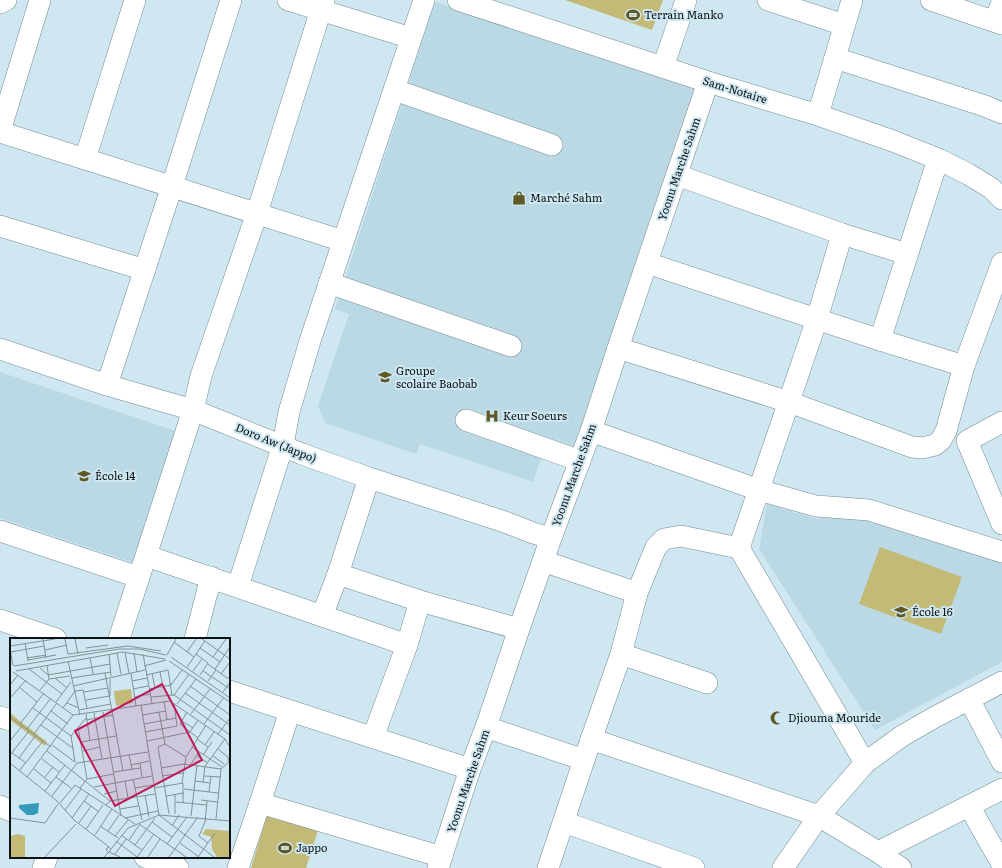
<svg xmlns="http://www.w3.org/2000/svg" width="1002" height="868" font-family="Literata,serif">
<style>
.built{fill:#bad9e5}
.grass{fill:#c3ba77}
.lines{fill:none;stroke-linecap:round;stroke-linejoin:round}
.minor-casing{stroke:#748a93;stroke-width:22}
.minor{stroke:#fff;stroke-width:21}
.labels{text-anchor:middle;stroke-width:4;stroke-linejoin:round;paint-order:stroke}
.poi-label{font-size:11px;fill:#0b1316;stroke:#cfe7f1;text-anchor:start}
.street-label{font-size:11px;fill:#0b1316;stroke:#cfe7f1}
.inset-road{fill:none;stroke:#819299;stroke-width:1}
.view{fill:#c2185b;fill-opacity:0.15;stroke:#c2185b;stroke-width:2}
.inset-edge{fill:none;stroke:#0b1316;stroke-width:2}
</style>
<rect width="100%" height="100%" fill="#cfe7f1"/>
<!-- built -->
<g class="built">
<path d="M435 2 704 88 581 456 546 444 533 482 420 444 416 454 325 423 318 406 349 314 335 309Z"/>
<path d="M0 372 182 433 138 564 0 518Z"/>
<path d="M767 504 817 519 852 514 1002 562V662L875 730 759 549Z"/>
</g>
<!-- grass -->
<g class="grass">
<path d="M565 0H663L652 30Z"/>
<path d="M880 547 962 577 941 634 859 604Z"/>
<path d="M268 812 319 827 306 868H251Z"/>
</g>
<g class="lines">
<!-- minor casing -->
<g class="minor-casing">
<g id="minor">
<path d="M288 0 411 38"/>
<path d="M458 0 708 82 818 115 893 141 938 159 968 174 991 188 1002 199"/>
<path d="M768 0 844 25"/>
<path d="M931 0 1002 24"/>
<path d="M0 3 6 0"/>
<path d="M995 21 1002 2"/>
<path d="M835 58 985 106 1002 113"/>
<path d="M663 67 686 0"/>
<path d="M395 90 552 145"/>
<path d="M818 115 852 0"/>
<path d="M0 131 40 0"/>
<path d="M0 132 343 241"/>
<path d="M85 159 135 0"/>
<path d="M677 175 842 234 907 254"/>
<path d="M0 226 145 270"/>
<path d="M647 263 880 340 964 366"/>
<path d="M329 283 511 346"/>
<path d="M880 340 938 159"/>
<path d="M618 348 789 402 912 447 922 448 935 445 941 440 946 431 964 366 1002 263"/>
<path d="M0 349 107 385 193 410 302 454 369 478 502 521 533 533 551 538"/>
<path d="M107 385 172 186 231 0"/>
<path d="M466 420 580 461"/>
<path d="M1002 422 967 441 1002 524"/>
<path d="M591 431 759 490 816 506 869 510 1002 552"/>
<path d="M0 531 138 577"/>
<path d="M739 548 817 319 842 234"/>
<path d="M147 556C234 585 320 616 407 645"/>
<path d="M543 561 637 593"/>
<path d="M338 574 420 601 519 629"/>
<path d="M238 586 283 445 289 412 310 341 424 0"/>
<path d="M322 616 338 574 369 478"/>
<path d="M0 620 56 639"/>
<path d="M119 639 193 410 201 376 257 213 324 0"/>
<path d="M195 639 211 577"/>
<path d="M621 654 707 683"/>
<path d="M229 691 470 769"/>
<path d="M969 699 1002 762"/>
<path d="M0 717 11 720"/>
<path d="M486 727 584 760"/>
<path d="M373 737 407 645 420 601"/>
<path d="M591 739 819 816 878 852 901 868"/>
<path d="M260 803 442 857"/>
<path d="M0 806 11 811"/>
<path d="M969 806 1002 864"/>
<path d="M564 822 694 868"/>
<path d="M878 852 1002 789"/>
<path d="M145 857 178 868"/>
<path d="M43 868 47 857"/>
<path d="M238 868 260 803 290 711"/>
<path d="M438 868 470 769 486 727 519 629 551 538 591 431 618 348 708 82"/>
<path d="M548 868 584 760 621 654 637 593 656 547 664 539 681 536 739 548 865 763"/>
<path d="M783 868 819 816 865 763 902 736 935 717 1002 682"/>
</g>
</g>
<!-- minor -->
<use href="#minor" class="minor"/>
</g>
<!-- icons -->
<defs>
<g id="stadium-bare" transform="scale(1.08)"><path d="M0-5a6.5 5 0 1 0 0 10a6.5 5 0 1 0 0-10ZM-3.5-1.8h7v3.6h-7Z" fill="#605926" stroke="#cfe7f1" stroke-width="2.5" paint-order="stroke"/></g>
<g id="shop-bare" transform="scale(1.08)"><path d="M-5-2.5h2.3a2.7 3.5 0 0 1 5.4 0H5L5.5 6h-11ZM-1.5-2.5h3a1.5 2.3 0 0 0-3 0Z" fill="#605926" stroke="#cfe7f1" stroke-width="2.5" paint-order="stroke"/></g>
<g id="school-bare" transform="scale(1.08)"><path d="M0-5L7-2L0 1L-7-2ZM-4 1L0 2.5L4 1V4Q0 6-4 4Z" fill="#605926" stroke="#cfe7f1" stroke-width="2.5" paint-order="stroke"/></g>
<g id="hospital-bare" transform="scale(1.08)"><path d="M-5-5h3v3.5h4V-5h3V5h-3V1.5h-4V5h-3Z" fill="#605926" stroke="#cfe7f1" stroke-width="2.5" paint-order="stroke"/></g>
<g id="mosque-bare" transform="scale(1.08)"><path d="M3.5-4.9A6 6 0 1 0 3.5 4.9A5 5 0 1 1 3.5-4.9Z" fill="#605926" stroke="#cfe7f1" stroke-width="2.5" paint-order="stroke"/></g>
</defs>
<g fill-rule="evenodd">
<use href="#stadium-bare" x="633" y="15"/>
<use href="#shop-bare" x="519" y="198"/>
<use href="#school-bare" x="385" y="377"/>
<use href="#hospital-bare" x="492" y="416"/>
<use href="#school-bare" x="84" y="476"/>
<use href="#school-bare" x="901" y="612"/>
<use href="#mosque-bare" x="777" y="718"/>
<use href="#stadium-bare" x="285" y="848"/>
</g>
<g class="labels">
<!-- poi labels -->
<g class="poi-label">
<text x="644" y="19">Terrain Manko</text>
<text x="530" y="202">Marché Sahm</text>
<text x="396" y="375">Groupe<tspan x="396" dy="13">scolaire Baobab</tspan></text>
<text x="503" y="420">Keur Soeurs</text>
<text x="95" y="480">École 14</text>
<text x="912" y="616">École 16</text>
<text x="788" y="722">Djiouma Mouride</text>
<text x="296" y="852">Jappo</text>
</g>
<!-- street labels -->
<g class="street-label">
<text transform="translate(735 90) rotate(17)" y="4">Sam-Notaire</text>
<text transform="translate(679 169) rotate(-71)" y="4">Yoonu Marche Sahm</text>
<text transform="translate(276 443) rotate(22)" y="4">Doro Aw (Jappo)</text>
<text transform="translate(574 475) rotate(-70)" y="4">Yoonu Marche Sahm</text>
<text transform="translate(468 781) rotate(-71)" y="4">Yoonu Marche Sahm</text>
</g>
</g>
<!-- overview -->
<g transform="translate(10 638)">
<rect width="220" height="220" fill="#cfe7f1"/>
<path d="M121 51 123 65 106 68 104 53ZM0 75 37 104 35 108 0 82Z" fill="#c3ba77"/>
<path d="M196 191 220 193V219H207L202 211 201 199 192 196ZM8 196 15 198V219H0V198Z" fill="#c3ba77"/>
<path d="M29 165 28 175 24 177H17L9 170V167Z" fill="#379abc"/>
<path class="inset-road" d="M33 1 36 20M55 1 58 16M65 1 68 16M192 1 220 21M164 4 184 19M15 5 18 23M0 8 45 1M76 10 98 7M190 10 210 24M0 11 3 28M35 12 57 7M1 14 34 8M177 14 186 1M107 15 111 36M115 15 119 35M124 15 127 34M58 16 118 8 151 13M99 16 101 38M133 16 142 65M186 16 198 25 190 37M157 17 166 1M161 19 220 60M203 19 216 1M17 20 36 17M80 20 83 36M18 22 46 17M58 23 70 77M159 23 220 64M198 26 217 40 220 39M4 28 109 11H129L156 17M37 28 39 41M134 28 156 22M177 29 195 3M30 30 38 37 100 26M19 31 52 56M205 31 220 9M6 33 113 14 155 21M183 33 192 21M193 33 220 51M3 34 63 77M150 34 153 49M95 35 113 133M121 35 126 68M142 35 145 50M211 36 220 24M136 37 158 32 162 57M45 40 57 50M61 40 101 34M122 43 137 40M198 43 206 32M0 47 8 37M63 48 135 32M180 48 220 77M9 49 27 64M123 51 138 48M139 51 161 47 172 32M30 52 39 41 60 38M74 54 98 50M213 54 220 44M175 55 220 87M164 57 179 36M124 59 140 56M141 59 164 57 220 97M0 60 16 42M76 62 100 58V41M154 63 157 82M46 64 61 44M57 65 69 70M167 66 186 41M131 67 149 177 204 219M23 70 61 98 65 124M53 70 65 53 73 52 77 70M69 72 101 66M41 73 58 86M93 74 111 178M149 74 155 106M177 74 170 86 180 94M84 75 92 121M76 76 80 103M181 76 200 51M63 77 160 63 215 101 220 109M132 77 156 73M0 79 41 109M76 82 103 77M172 83 183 90M10 86 34 55M134 86 166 80M194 86 214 59M31 87 64 111M68 89 77 141 70 150M17 91 41 60M135 94 167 88 164 65M24 96 47 65M208 96 220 80M61 98 76 80M188 100 180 94 188 82M187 101 198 109M0 103 12 88M137 103 180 94M71 104 106 98M42 107 65 124M195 107 204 94M182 109 212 129M208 111 218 119 219 124M37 113 100 163M73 113 90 109M2 115 16 125M0 117 19 93M119 117 122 131M193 117 202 104M187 118 198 125M203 118 214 126M9 120 26 97M32 121 49 134M0 125 47 163 64 182 99 209M67 125 138 114M130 125 132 139M181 126 189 114M121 127 139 123M151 130 174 126 211 131M24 131 41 145M9 133 33 103M104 134 130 130M152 138 173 135M194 138 210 139M17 139 63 77M35 139 43 129M46 139 61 150M77 141 104 136M123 141 132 182M115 143 118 160M185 143 200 145M193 144 195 128 215 101M172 145 176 119 196 87M84 149 142 138M125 150 143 147M144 150 173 145V165M174 151 208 155M35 153 55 127M199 154 201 138M94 156 107 153M135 157 139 179M165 157V176M42 158 67 125M156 158 174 155M191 162 207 164M74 163 89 174M197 163 195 184 189 198 198 205M166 164 197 167M50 165 65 147 125 186M96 167 100 163 145 156M110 171 128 168M55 172 71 151M159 176 148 109 155 106 176 119M181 178 187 127M0 180 35 185 48 166M62 180 79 156M115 180 148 173M206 181 211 131 220 123M142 184 162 199M69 185 81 168M129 186 176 219M90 188 108 200M162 188 169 177M76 191 93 167M98 193 109 177M85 197 102 171M111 197 132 212M105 198 118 182M119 202 130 186M106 203 127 219M170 205 189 219M157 206 177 179M125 207 145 180M101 211 118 190 149 177 220 183M99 214 110 219M105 216 116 201M35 219 66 186M94 219 101 212 99 209 96 211 98 214M127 219 144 196M138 219 150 201M159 219 188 179M188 219 205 195"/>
<path class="view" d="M152 46 192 122 105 168 65 93Z"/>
<rect width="220" height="220" class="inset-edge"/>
</g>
</svg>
